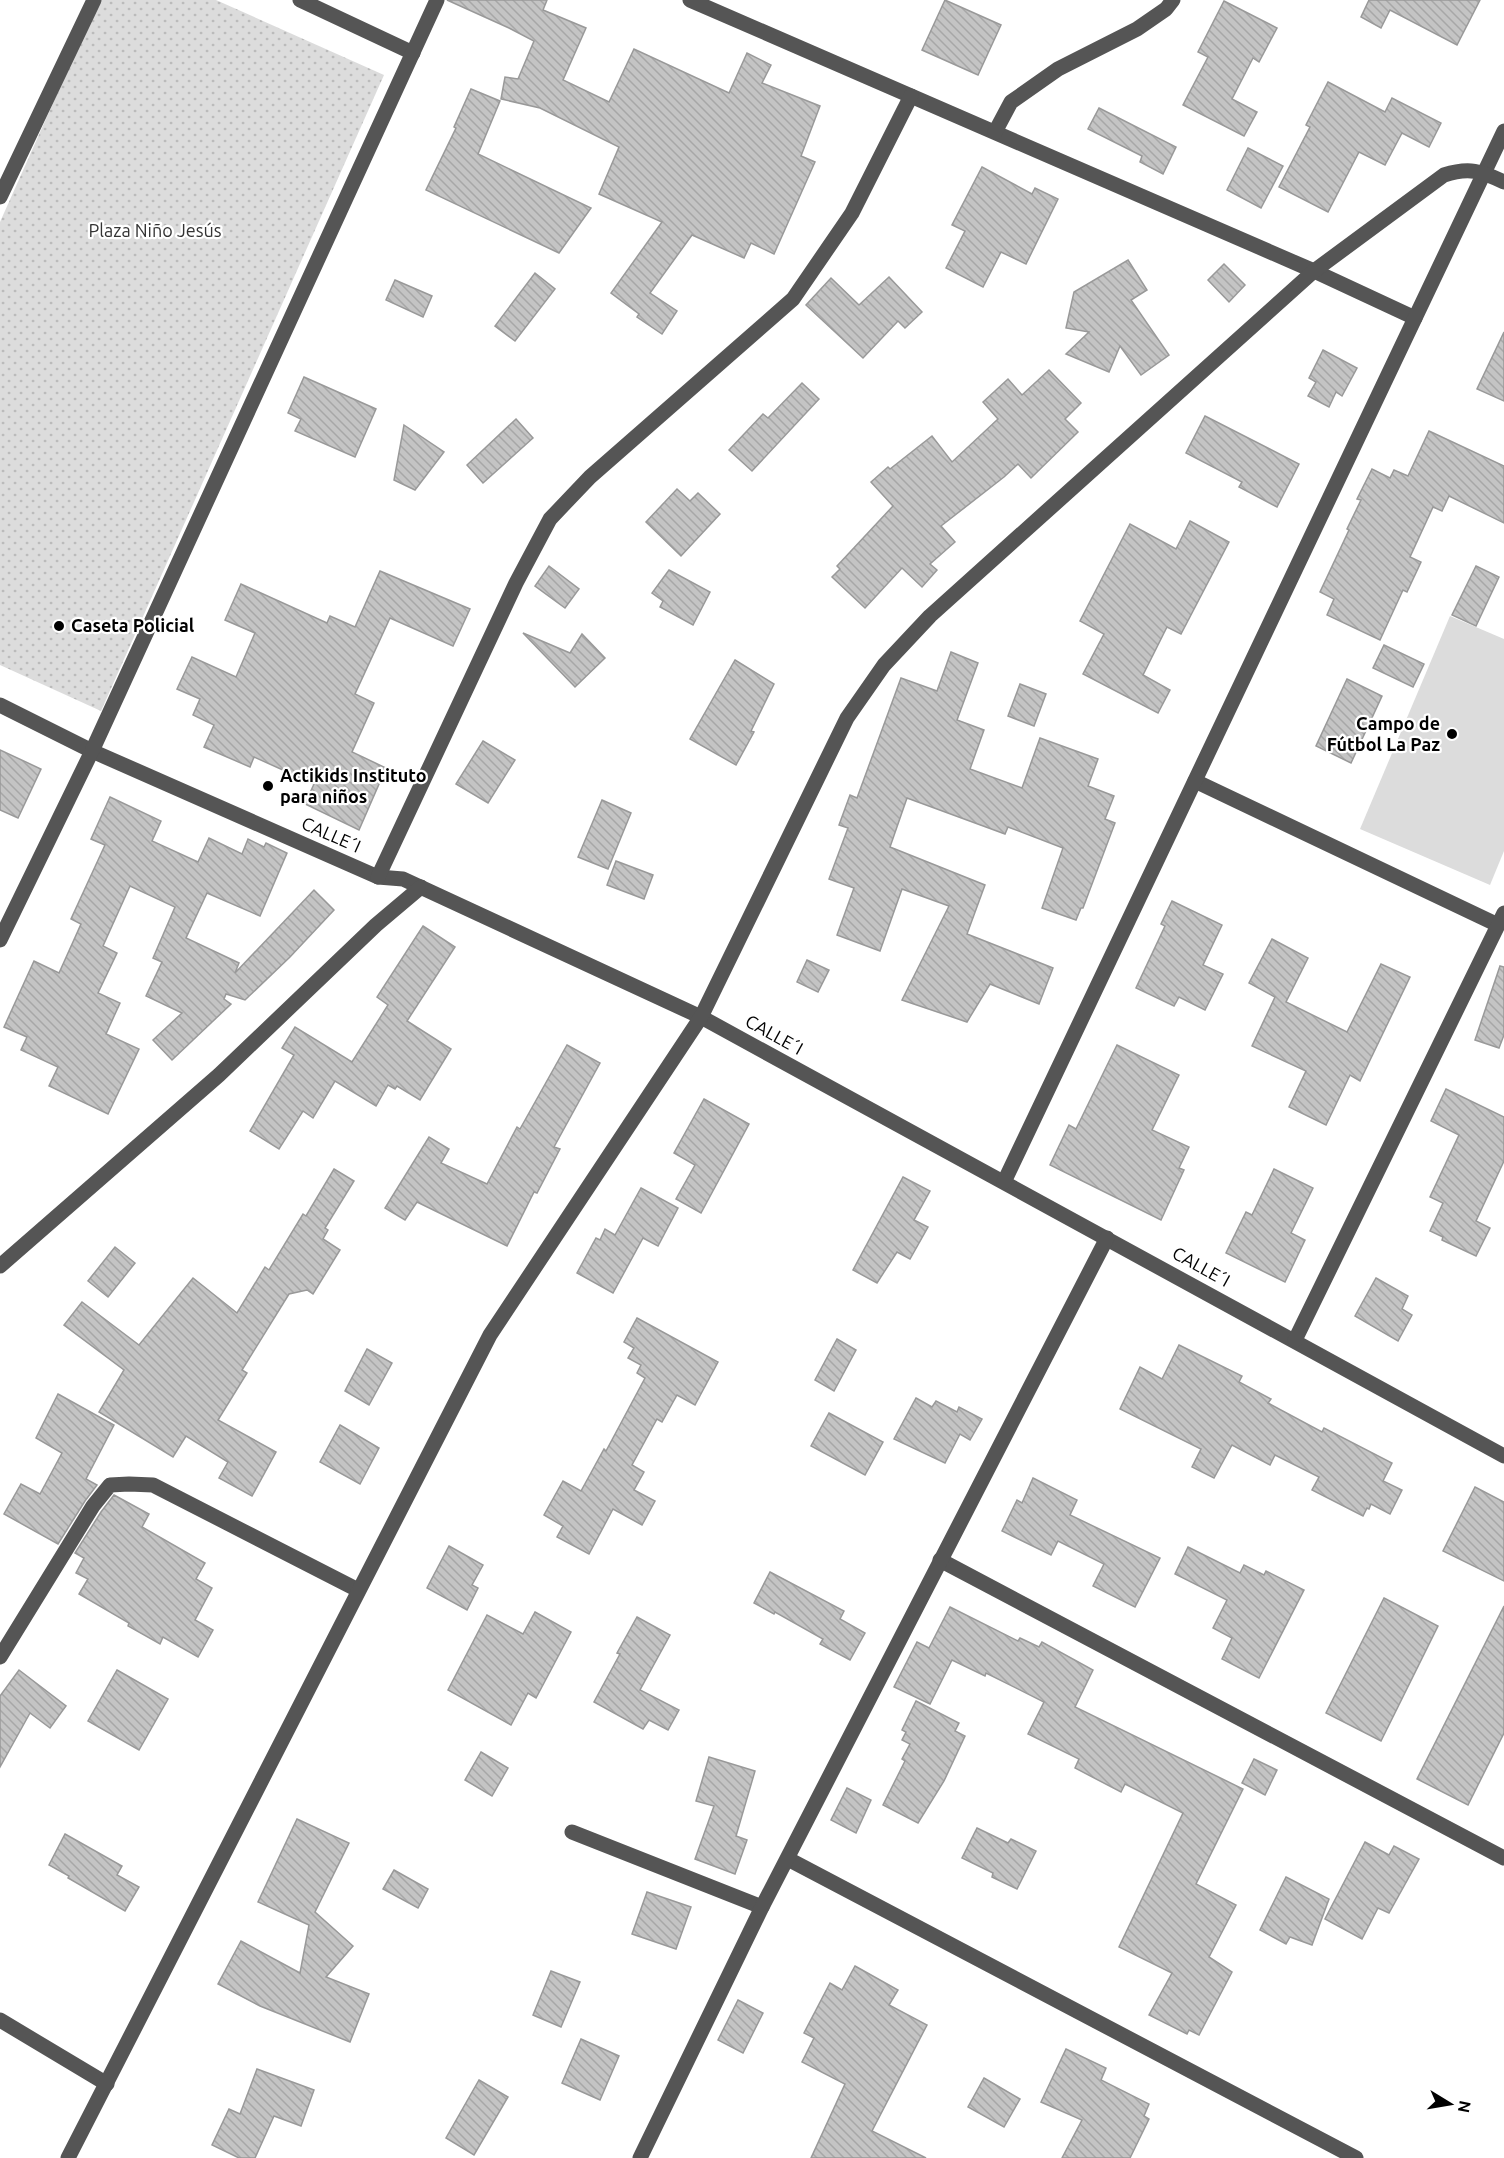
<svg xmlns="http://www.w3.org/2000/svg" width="1504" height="2158" font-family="Ubuntu,sans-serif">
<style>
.grass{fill:#dcdcdc}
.park{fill:url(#park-dots)}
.building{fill:url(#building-back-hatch);stroke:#999;stroke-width:1.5}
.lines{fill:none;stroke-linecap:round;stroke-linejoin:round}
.minor{stroke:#555;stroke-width:15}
.poi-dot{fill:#000;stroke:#fff;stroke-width:2}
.labels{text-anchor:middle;stroke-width:4.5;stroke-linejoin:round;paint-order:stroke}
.park-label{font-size:18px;fill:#333;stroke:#fff}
.poi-label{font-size:18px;font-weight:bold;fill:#000;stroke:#fff;text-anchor:start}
.street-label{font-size:18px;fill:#000;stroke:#fff}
</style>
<defs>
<pattern id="park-dots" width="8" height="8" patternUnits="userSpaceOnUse" patternTransform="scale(1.5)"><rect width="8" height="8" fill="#dcdcdc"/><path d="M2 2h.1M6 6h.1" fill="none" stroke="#bbb" stroke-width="1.8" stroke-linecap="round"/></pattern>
<pattern id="building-back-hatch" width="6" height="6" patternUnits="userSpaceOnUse" patternTransform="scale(1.5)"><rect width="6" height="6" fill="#c4c4c4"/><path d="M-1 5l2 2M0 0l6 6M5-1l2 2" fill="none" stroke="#a7a7a7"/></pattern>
</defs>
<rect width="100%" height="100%" fill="#fff"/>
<!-- grass -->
<path class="grass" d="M1450 616 1504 639V851L1490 885 1360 829Z"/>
<!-- park -->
<path class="park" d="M99 0H216L384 75 101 711 0 665V222Z"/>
<!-- building -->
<g class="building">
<path d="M447 0H547L543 10 586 28 563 80 609 102 634 49 729 93 747 53 771 65 762 83 820 106 801 156 815 162 774 254 751 243 744 258 692 235 650 293 677 311 662 334 637 317 639 314 611 293 662 222 599 194 619 147 540 108 501 99 505 77 518 79 534 41 509 28Z"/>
<path d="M945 0 1001 25 978 75 922 50Z"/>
<path d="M1369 0H1480L1457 45 1390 10 1381 28 1361 17Z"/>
<path d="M1224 1 1277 28 1259 62 1253 58 1232 99 1257 112 1244 136 1183 105 1208 57 1198 52Z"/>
<path d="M1328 82 1385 112 1392 98 1441 123 1429 147 1402 133 1385 165 1359 152 1328 212 1279 187 1310 127 1306 125Z"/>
<path d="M471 89 500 101 478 154 591 208 559 253 426 190 456 128 454 127Z"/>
<path d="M1099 108 1176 147 1163 174 1140 162 1142 156 1088 129Z"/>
<path d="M1248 148 1283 166 1261 208 1227 190Z"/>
<path d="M982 167 1032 194 1035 188 1058 199 1026 264 1001 252 983 287 946 268 965 231 952 225Z"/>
<path d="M1128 260 1147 290 1131 300 1169 355 1141 375 1120 346 1109 372 1066 354 1089 332 1066 328 1074 292Z"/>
<path d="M1224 264 1245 285 1229 302 1208 280Z"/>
<path d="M535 273 555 289 515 341 495 326Z"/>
<path d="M889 277 922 312 905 328 898 321 863 358 806 305 831 278 859 305Z"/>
<path d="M395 280 432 296 423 317 386 300Z"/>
<path d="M1504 332V401L1477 389Z"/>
<path d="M1323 350 1357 368 1342 396 1336 392 1329 407 1308 396 1316 382 1309 378Z"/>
<path d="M1049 370 1081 403 1065 419 1078 432 1031 478 1018 464 1004 477 941 526 955 542 930 564 937 570 922 587 902 568 865 608 832 577 840 569 837 566 893 506 871 482 888 467 890 469 932 436 952 462 998 419 983 402 1008 379 1022 395Z"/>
<path d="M304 377 376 409 355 457 295 431 301 419 288 413Z"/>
<path d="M802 383 819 399 752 471 729 450 763 414 768 418Z"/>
<path d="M1205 416 1299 464 1277 507 1239 487 1242 482 1186 453Z"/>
<path d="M516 419 533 438 483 483 467 465Z"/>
<path d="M404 425 444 452 415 490 394 480Z"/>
<path d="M1429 431 1504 466V523L1449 496 1442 511 1433 507 1410 557 1421 562 1407 592 1403 590 1380 640 1327 615 1334 599 1320 592 1349 530 1347 529 1361 500 1357 499 1372 469 1390 478 1394 470 1408 476Z"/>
<path d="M677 489 690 501 698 493 720 514 681 556 646 522Z"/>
<path d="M1190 521 1229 542 1181 634 1167 627 1143 675 1170 690 1158 713 1083 674 1104 634 1080 621 1130 524 1176 549Z"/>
<path d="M549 566 579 589 565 608 535 586Z"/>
<path d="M1476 566 1499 577 1476 626 1452 615Z"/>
<path d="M669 570 710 592 693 625 660 607 663 601 652 593Z"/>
<path d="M380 571 470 609 453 646 390 618 355 694 374 703 352 752 386 768 359 830 305 804 314 784 254 757 250 767 204 747 214 725 193 715 200 699 177 689 192 657 236 677 255 633 225 620 241 584 327 623 330 616 355 627Z"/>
<path d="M523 633 570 653 582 634 605 658 575 687Z"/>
<path d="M1384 645 1424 664 1413 687 1373 668Z"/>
<path d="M951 652 978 663 957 720 984 730 970 769 1022 788 1040 738 1098 759 1088 786 1114 796 1105 819 1115 823 1083 908H1081L1076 920 1042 908 1063 848 1008 827 1005 834 907 798 890 847 985 885 967 934 1053 968 1039 1004 990 984 967 1022 902 1000 949 906 902 889 880 951 837 935 854 888 829 879 848 828 839 825 850 795 857 798 901 678 937 691Z"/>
<path d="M735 660 774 684 751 731 754 732 736 765 690 739Z"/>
<path d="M1347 679 1382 696 1351 763 1316 746Z"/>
<path d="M1020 684 1046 694 1034 726 1008 716Z"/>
<path d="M483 741 515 760 488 803 456 784Z"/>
<path d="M0 750 41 769 18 818 0 810Z"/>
<path d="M110 797 161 821 152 841 198 862 209 838 242 854 248 839 264 847 266 843 287 853 260 916 207 893 186 938 239 963 235 973 314 890 334 910 290 957 245 1000 226 994 224 999 231 1004 172 1060 153 1040 182 1013 146 996 162 962 153 958 175 907 130 886 103 946 117 953 98 993 120 1003 106 1034 139 1049 108 1114 49 1086 58 1067 21 1050 27 1037 4 1027 34 961 59 973 81 924 71 919 105 845 91 839Z"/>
<path d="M602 800 631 813 608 869 578 857Z"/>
<path d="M616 861 653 875 644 899 607 885Z"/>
<path d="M1172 901 1222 925 1203 965 1223 974 1205 1010 1179 997 1174 1006 1136 988 1165 926 1161 924Z"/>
<path d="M423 926 455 947 407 1021 451 1049 420 1100 397 1086 395 1089 388 1085 376 1106 335 1081 313 1118 303 1111 279 1149 250 1131 294 1055 282 1048 295 1027 352 1062 388 1005 377 997Z"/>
<path d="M1272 939 1308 958 1286 1002 1347 1032 1381 964 1410 977 1360 1081 1350 1075 1326 1125 1289 1107 1306 1071 1252 1046 1275 997 1249 983Z"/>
<path d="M807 960 829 970 818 992 797 982Z"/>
<path d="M1500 966 1504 967V1035L1499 1048 1475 1040Z"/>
<path d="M567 1045 600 1063 554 1147 560 1149 537 1193 534 1192 507 1246 417 1202 405 1220 385 1208 429 1137 449 1149 441 1163 487 1184 517 1127 520 1129Z"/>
<path d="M1117 1045 1179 1075 1152 1130 1189 1147 1179 1168 1184 1170 1161 1220 1050 1165 1069 1125 1076 1129Z"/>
<path d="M1446 1089 1504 1117V1161L1476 1221 1490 1228 1476 1256 1442 1240 1443 1237 1430 1231 1443 1203 1430 1197 1459 1135 1431 1121Z"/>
<path d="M704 1099 749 1124 701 1213 676 1199 695 1165 674 1153Z"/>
<path d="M334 1169 354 1181 325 1228 328 1230 323 1239 340 1250 313 1294 307 1290 289 1294 242 1370 247 1373 218 1420 276 1452 252 1496 219 1478 228 1462 186 1436 173 1457 99 1412 124 1370 64 1325 82 1302 139 1345 193 1278 237 1313 265 1267 269 1270 303 1214 306 1216Z"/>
<path d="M1274 1169 1313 1188 1291 1233 1305 1240 1285 1282 1226 1253 1246 1212 1252 1215Z"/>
<path d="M903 1177 930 1191 914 1220 928 1227 910 1259 897 1252 877 1283 853 1270Z"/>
<path d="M641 1188 678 1208 658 1246 643 1238 613 1293 577 1273 596 1238 600 1240 605 1229 615 1235Z"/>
<path d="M115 1247 135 1263 108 1297 88 1281Z"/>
<path d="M1376 1278 1408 1296 1402 1309 1412 1315 1398 1341 1355 1316Z"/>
<path d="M637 1318 718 1362 695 1405 677 1395 662 1422 657 1419 632 1465 644 1472 634 1490 655 1501 642 1525 613 1509 589 1554 557 1537 563 1526 544 1515 563 1481 581 1491 604 1449 606 1451 645 1378 637 1373 641 1365 628 1358 634 1348 624 1342Z"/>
<path d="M837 1339 856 1350 834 1391 815 1380Z"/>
<path d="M1179 1345 1242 1376 1239 1382 1271 1399 1268 1403 1322 1432 1324 1428 1392 1463 1383 1481 1402 1490 1390 1514 1371 1504 1369 1509 1367 1508 1363 1516 1312 1490 1319 1477 1275 1455 1270 1465 1232 1445 1214 1478 1192 1467 1201 1449 1120 1409 1140 1367 1162 1379Z"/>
<path d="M367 1349 392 1363 369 1405 345 1391Z"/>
<path d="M58 1394 114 1425 86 1479 97 1485 85 1501 58 1544 4 1514 21 1484 40 1494 62 1453 36 1438Z"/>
<path d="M916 1398 932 1407 936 1401 957 1412 959 1407 982 1419 970 1440 960 1434 945 1463 894 1439Z"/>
<path d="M829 1413 883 1442 865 1475 811 1446Z"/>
<path d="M340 1425 379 1448 360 1484 320 1462Z"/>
<path d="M1033 1478 1077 1500 1070 1515 1160 1558 1135 1607 1093 1586 1104 1564 1058 1541 1051 1555 1002 1531 1017 1500 1022 1503Z"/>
<path d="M1475 1487 1504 1502V1581L1443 1551Z"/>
<path d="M114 1495 149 1514 142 1527 205 1563 196 1579 212 1588 195 1620 213 1630 198 1657 163 1637 160 1644 128 1626 129 1623 79 1594 88 1579 76 1573 84 1558 75 1553 101 1512Z"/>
<path d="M449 1546 483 1565 472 1585 478 1588 467 1610 427 1588Z"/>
<path d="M1188 1547 1240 1573 1244 1565 1264 1575 1266 1571 1304 1590 1259 1678 1222 1659 1232 1638 1213 1628 1227 1600 1175 1574Z"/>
<path d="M770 1572 844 1611 840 1619 865 1633 850 1660 820 1644 823 1639 775 1612 774 1614 754 1603Z"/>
<path d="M1384 1598 1438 1626 1381 1741 1326 1713Z"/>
<path d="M1504 1606V1733L1468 1805 1417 1779Z"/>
<path d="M950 1607 1018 1641 1020 1638 1039 1647 1042 1642 1093 1670 1075 1707 1243 1789 1196 1884 1236 1905 1209 1957 1232 1972 1199 2035 1189 2030 1187 2034 1149 2015 1172 1973 1119 1947 1183 1813 1125 1784 1121 1792 1075 1768 1079 1759 1028 1734 1044 1702 986 1673 985 1676 952 1660 930 1704 894 1687 917 1642 929 1648Z"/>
<path d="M535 1612 571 1632 536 1698 528 1693 511 1725 448 1690 487 1615 523 1634Z"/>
<path d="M637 1617 670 1635 640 1690 679 1710 668 1730 649 1720 643 1729 594 1702 620 1654 617 1653Z"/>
<path d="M19 1670 66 1706 50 1728 30 1713 0 1767V1696Z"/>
<path d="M117 1670 168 1699 139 1750 88 1721Z"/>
<path d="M916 1701 959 1723 955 1731 965 1736 944 1781 918 1823 883 1805 905 1761 902 1759 910 1744 902 1740 906 1732 902 1730Z"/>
<path d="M481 1752 508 1768 492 1796 465 1780Z"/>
<path d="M709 1757 755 1771 736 1836 747 1840 735 1874 695 1859 714 1806 696 1801Z"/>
<path d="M1254 1759 1277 1770 1265 1795 1242 1783Z"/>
<path d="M847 1788 871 1800 856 1833 831 1820Z"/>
<path d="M297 1819 349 1843 315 1912 353 1946 326 1977 369 1994 350 2042 260 2006 218 1984 241 1941 300 1973 309 1925 258 1902Z"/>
<path d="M977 1828 1008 1843 1011 1839 1036 1851 1017 1889 992 1877 993 1873 962 1858Z"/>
<path d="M65 1834 122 1866 117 1875 139 1887 125 1911 68 1878 69 1876 49 1865Z"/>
<path d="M1365 1842 1389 1855 1394 1846 1419 1859 1389 1913 1378 1908 1362 1939 1325 1919Z"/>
<path d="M394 1870 428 1889 418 1908 383 1889Z"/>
<path d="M1286 1877 1329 1899 1312 1945 1290 1937 1286 1944 1260 1930Z"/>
<path d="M647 1892 691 1907 676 1949 632 1934Z"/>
<path d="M855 1966 898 1990 889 2005 927 2025 872 2131 926 2158H811L845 2084 802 2062 814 2038 804 2033 830 1983 842 1990Z"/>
<path d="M551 1971 580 1982 561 2027 533 2015Z"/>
<path d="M738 2000 763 2013 743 2053 718 2040Z"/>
<path d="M581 2039 619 2056 600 2100 562 2083Z"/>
<path d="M1066 2049 1106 2068 1101 2080 1149 2104 1144 2116 1149 2119 1130 2158H1062L1082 2120 1041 2102Z"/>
<path d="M257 2069 314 2090 301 2126 274 2116 255 2158H239L212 2145 229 2109 240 2114Z"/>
<path d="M984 2078 1020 2099 1004 2127 968 2107Z"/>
<path d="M479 2080 508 2097 474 2155 446 2138Z"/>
</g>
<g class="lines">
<!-- minor -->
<g class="minor">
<path d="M300 0 413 53"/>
<path d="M690 0 1314 271 1415 318"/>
<path d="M995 132 1011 102 1058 69 1137 29 1166 9 1173 0"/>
<path d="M0 197 94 0"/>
<path d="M0 705 92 751 378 877 403 879 701 1017 1504 1456"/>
<path d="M1195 781 1498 925"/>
<path d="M378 877 516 583 550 519 590 477 793 299 852 213 911 96"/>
<path d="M0 940 92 751 437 0"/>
<path d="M1004 1182 1504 131"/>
<path d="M0 1266 219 1075 376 925 421 887"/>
<path d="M1295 1340 1504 913"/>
<path d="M940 1560 1504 1858"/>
<path d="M0 1657 93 1506 110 1485 129 1484 153 1485 358 1590"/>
<path d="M572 1832 762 1907"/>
<path d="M788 1859 1356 2158"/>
<path d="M0 2020 107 2084"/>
<path d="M68 2158 490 1335 701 1017 847 718 884 665 930 616 1314 271 1444 175C1469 167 1481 171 1504 182"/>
<path d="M640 2158 762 1907 1107 1238"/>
</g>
</g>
<!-- markers -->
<g class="poi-dot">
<circle cx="59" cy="626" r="6"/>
<circle cx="1452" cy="734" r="6"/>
<circle cx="268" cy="786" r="6"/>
</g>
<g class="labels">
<!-- park labels -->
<g class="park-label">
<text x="155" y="237">Plaza Niño Jesús</text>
</g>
<!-- poi labels -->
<g class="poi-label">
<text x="71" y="632">Caseta Policial</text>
<text x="1440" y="730" text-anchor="end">Campo de<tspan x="1440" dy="21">Fútbol La Paz</tspan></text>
<text x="280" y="782">Actikids Instituto<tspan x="280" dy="21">para niños</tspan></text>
</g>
<!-- street labels -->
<g class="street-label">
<text transform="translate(331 835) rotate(24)" y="6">CALLE´I</text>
<text transform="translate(774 1035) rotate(29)" y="6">CALLE´I</text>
<text transform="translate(1201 1267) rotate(29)" y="6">CALLE´I</text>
</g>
</g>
<!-- north arrow -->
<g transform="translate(1450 2104) rotate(101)" stroke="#ffffff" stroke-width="4.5" paint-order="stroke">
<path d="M0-4.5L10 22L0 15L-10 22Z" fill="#000000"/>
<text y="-9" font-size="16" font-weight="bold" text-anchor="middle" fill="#000000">N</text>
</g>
</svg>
